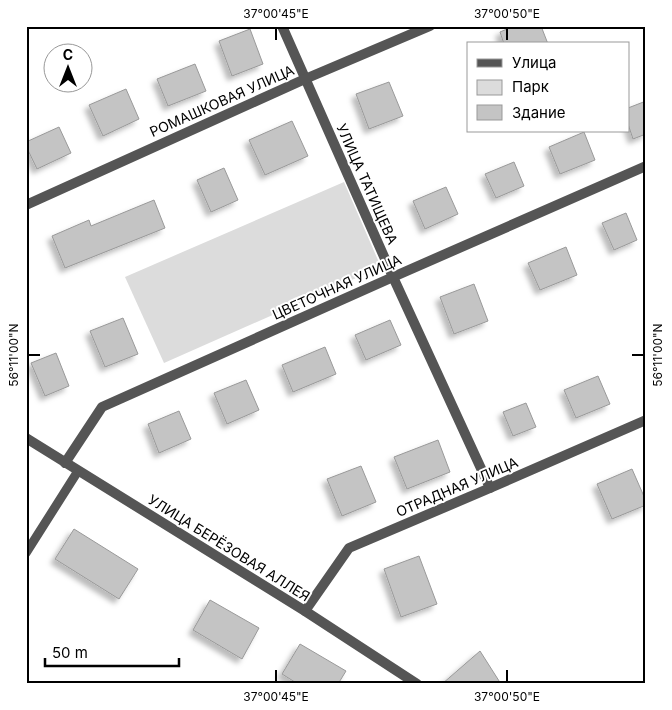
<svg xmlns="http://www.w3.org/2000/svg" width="672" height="710" font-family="Inter,sans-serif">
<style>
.green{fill:#dcdcdc}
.building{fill:#c4c4c4;stroke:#999;filter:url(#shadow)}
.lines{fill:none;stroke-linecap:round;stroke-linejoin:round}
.service{stroke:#555;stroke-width:9}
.minor{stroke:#555;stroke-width:10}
.ticks{fill:none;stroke:#000;stroke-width:2}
.labels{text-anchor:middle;stroke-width:4;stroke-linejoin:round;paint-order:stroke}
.street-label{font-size:14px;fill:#000;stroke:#fff}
.neatline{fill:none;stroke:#000;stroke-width:2}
.ticks-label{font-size:12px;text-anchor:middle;fill:#000}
</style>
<defs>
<filter id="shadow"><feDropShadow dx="-4.5" dy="4.5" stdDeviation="2.5" flood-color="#0004"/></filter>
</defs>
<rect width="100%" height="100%" fill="#fff"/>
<!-- green -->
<path class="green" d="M344 182 381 267 164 363 125 277Z"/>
<!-- building -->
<g class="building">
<path d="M514 26H541L548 44H504L500 32Z"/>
<path d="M250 29 263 64 232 76 219 41Z"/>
<path d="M195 64 206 91 168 106 157 79Z"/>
<path d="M389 82 403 116 369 129 356 94Z"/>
<path d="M126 89 139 119 103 136 89 105Z"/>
<path d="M646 101V134L633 139 628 124V108Z"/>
<path d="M292 121 308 156 265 175 249 140Z"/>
<path d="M59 127 71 153 37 169 26 146V142Z"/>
<path d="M584 132 595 160 560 174 549 147Z"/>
<path d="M514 162 524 186 496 198 485 174Z"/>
<path d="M224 168 238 200 211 212 197 180Z"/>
<path d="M446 187 458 214 425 229 413 201Z"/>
<path d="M154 200 165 228 65 268 52 236 89 220 91 226Z"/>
<path d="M626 213 637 240 614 250 602 223Z"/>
<path d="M566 247 577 275 540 290 528 263Z"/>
<path d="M474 284 488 321 454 334 440 297Z"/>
<path d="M123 318 138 354 105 367 90 331Z"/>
<path d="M390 320 401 345 366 360 355 335Z"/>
<path d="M325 347 336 374 293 392 282 365Z"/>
<path d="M56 353 69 386 45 396 31 363Z"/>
<path d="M598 376 610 404 576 418 564 390Z"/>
<path d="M246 380 259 410 227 424 214 393Z"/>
<path d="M526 403 536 427 513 436 503 412Z"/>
<path d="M179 411 191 439 159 453 148 424Z"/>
<path d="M438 440 450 472 407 489 394 457Z"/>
<path d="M361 466 376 502 342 516 327 479Z"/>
<path d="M632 469 646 501V505L612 519 597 484Z"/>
<path d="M74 529 138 569 119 599 55 559Z"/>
<path d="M419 556 437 604 401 617 384 569Z"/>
<path d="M210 600 259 628 242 659 193 630Z"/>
<path d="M300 644 346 671 338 684H298L282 674Z"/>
<path d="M480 651 501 684H442Z"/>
</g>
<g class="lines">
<!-- service -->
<path class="service" d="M26 553 78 471"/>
<!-- minor -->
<g class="minor">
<path d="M282 26 393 277 490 488"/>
<path d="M26 205 305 79 430 26"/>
<path d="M26 438 305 611 417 684"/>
<path d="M65 463 102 407 393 277 646 166"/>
<path d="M305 611 349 548 490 488 646 420"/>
</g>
</g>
<!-- ticks -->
<path class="ticks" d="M276 28V40M507 28V40M28 355H40M632 355H644M276 670V682M507 670V682"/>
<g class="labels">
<!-- street labels -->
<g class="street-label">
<text transform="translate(222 101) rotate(-24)" y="5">РОМАШКОВАЯ УЛИЦА</text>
<text transform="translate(367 184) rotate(66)" y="5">УЛИЦА ТАТИЩЕВА</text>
<text transform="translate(337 287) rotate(-24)" y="5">ЦВЕТОЧНАЯ УЛИЦА</text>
<text transform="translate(457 487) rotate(-23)" y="5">ОТРАДНАЯ УЛИЦА</text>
<text transform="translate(229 548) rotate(32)" y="5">УЛИЦА БЕРЁЗОВАЯ АЛЛЕЯ</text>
</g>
</g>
<!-- border -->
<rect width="672" height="710" fill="none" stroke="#ffffff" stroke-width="55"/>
<!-- legend -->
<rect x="467" y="42" width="162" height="90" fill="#ffffff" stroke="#999999"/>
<rect x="477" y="59" width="25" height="8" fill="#555555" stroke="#999999"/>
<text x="512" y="68" font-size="15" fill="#000000">Улица</text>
<rect x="477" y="80" width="25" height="15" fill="#dcdcdc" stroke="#999999"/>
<text x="512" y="92" font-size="15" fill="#000000">Парк</text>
<rect x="477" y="105" width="25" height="15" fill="#c4c4c4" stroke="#999999"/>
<text x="512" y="118" font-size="15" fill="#000000">Здание</text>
<!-- north arrow -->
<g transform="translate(68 68)"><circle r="24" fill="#ffffff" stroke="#999999"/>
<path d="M0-4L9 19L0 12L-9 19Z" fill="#000000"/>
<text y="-8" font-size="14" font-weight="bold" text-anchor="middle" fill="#000000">С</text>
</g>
<!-- scale -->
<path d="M45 658v8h134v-8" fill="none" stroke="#000000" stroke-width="2.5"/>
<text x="52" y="658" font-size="15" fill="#000000" stroke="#ffffff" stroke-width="4" paint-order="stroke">50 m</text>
<rect x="28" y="28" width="616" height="654" class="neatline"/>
<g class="ticks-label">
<text x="276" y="18">37°00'45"E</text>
<text x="507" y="18">37°00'50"E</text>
<text transform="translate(14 355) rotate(-90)" y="4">56°11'00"N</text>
<text transform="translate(658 355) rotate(-90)" y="4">56°11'00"N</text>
<text x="276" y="701">37°00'45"E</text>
<text x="507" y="701">37°00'50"E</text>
</g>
</svg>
